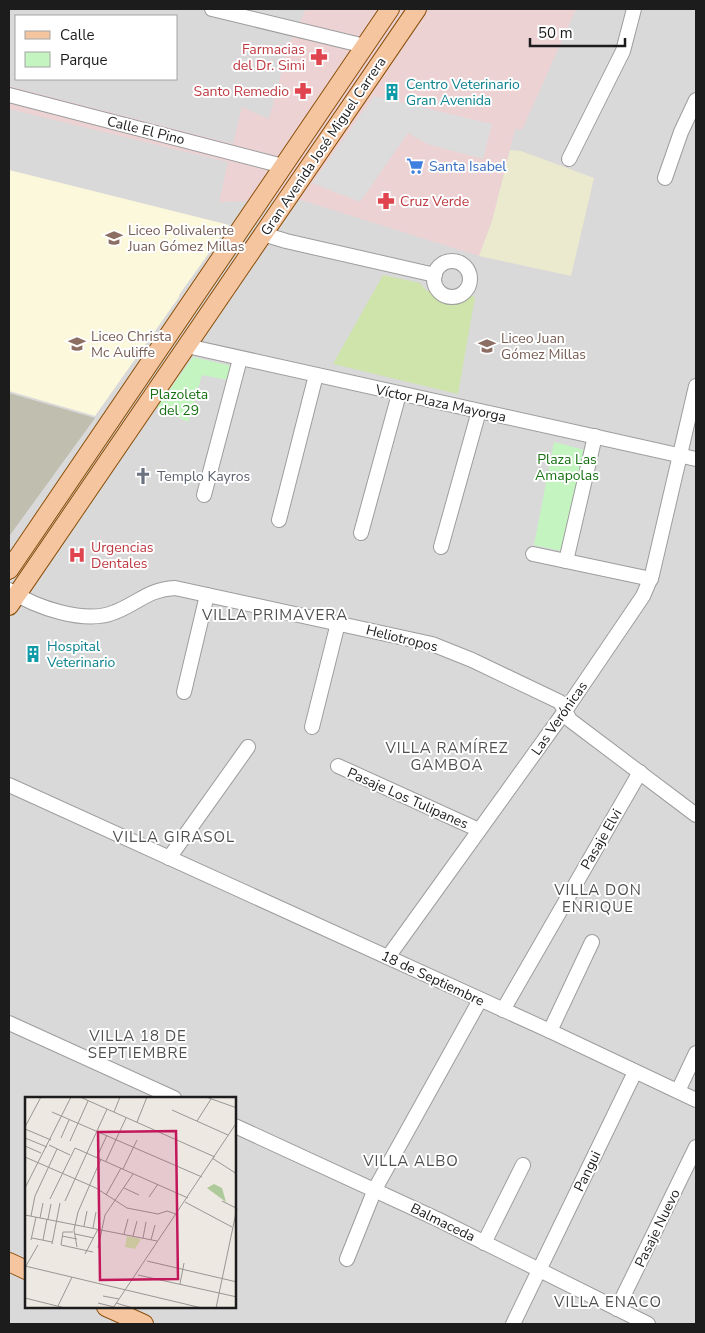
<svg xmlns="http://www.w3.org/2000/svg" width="705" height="1333" font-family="'Nunito Sans',sans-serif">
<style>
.residential{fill:#dad9d9;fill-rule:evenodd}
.commercial{fill:#edd2d4}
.education{fill:#fcf8dc}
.construction{fill:#c0beaf}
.farmland{fill:#ebe9ce}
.grass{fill:#cee4ab}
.park{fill:#c4f5c1}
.parking{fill:#dcdcdc}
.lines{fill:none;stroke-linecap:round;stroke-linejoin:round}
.minor-casing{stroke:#9d9d9d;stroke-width:16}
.major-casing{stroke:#8a4f0a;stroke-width:20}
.minor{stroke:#fff;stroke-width:14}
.major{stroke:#f5c59f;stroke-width:18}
.labels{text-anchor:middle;stroke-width:4;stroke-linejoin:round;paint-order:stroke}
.health-label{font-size:14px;fill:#be3a42;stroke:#fff;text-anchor:end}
.culture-label{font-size:14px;fill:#0d838f;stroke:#fff;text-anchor:start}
.street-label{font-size:14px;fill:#1c1c1c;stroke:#fff}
.shop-label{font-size:14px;fill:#366cbe;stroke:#fff;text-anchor:start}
.education-label{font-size:14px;fill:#785e54;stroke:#fff;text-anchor:start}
.park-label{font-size:14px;fill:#177113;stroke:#fff}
.worship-label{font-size:14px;fill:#5b616d;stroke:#fff;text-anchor:start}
.neighbourhood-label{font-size:15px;letter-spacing:1px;fill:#4f4f4f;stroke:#fff}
.inset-road{fill:none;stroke:#999693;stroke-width:1}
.view{fill:#c2185b;fill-opacity:0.15;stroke:#c2185b;stroke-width:2.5}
.inset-edge{fill:none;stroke:#1c1c1c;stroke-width:2.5}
</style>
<rect width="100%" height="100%" fill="#ede8e2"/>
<!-- residential -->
<path class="residential" d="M9 9H696V1324H9ZM16 16H176V79H16ZM26 1098H235V1307H26Z"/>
<!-- commercial -->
<path class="commercial" d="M306 9H576L522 130 515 129 492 221 479 256 301 200 219 202 228 162 9 109V86L233 144 242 107 269 119 289 45Z"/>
<!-- education -->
<path class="education" d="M9 170 229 225 179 295V297L95 416 9 391Z"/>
<!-- construction -->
<path class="construction" d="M9 393 95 418 10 535 9 534Z"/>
<!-- farmland -->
<path class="farmland" d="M510 150 521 151 594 178 571 276 479 256 492 221Z"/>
<!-- grass -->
<path class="grass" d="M383 275 420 283 426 290 449 303 460 301 469 295 475 297 458 394 333 364Z"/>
<!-- park -->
<g class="park">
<path d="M193 357 236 367 233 381 202 375 188 422 157 407Z"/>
<path d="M554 442 588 451 566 552 534 545Z"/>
</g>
<!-- parking -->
<path class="parking" d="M374 96 492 124 483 159 430 145 408 133 360 202 312 183Z"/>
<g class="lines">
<!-- minor casing -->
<g class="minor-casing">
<g id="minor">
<path d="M212 9 365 46"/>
<path d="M9 95 283 166"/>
<path d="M569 159 623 51 634 9"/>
<path d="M665 178 681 132 696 100"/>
<path d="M263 234 286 241 435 275"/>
<circle cx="452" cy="279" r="18"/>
<path d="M187 346 696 459"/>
<path d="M204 495 240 359"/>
<path d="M279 520 316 375"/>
<path d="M361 533 399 394"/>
<path d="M441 547 479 411"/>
<path d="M533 554 651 579"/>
<path d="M566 561 595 436"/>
<path d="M9 590C35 607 85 625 115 612 138 603 149 589 175 588L432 644 472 660 560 702 570 720 696 815"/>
<path d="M184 692 207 595"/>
<path d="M312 727 338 623"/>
<path d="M338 766 479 830"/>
<path d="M9 785 550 1031 696 1100"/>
<path d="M169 858 248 747"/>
<path d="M388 957 565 711 643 596 652 575 696 386"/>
<path d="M503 1010 640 772"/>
<path d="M9 1023 174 1098"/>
<path d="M550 1031 592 942"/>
<path d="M678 1091 696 1053"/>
<path d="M235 1126 437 1219 648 1324"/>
<path d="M484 1243 523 1165"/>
<path d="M347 1259 375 1189 480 1000"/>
<path d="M617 1309 696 1147"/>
<path d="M513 1324 635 1072"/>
</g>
</g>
<!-- major casing -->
<g class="major-casing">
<g id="major">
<path d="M9 570 390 9"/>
<path d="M9 606 417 9"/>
<path d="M9 1262 26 1270"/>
<path d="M106 1307 144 1324"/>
</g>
</g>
<!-- minor -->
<use href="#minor" class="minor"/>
<!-- major -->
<use href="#major" class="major"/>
</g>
<!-- icons -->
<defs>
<g id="pharmacy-bare" transform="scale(1.35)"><path d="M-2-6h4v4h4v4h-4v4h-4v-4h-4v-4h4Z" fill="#e0444e" stroke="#fff" stroke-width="2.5" paint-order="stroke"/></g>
<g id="building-bare" transform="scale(1.35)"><path d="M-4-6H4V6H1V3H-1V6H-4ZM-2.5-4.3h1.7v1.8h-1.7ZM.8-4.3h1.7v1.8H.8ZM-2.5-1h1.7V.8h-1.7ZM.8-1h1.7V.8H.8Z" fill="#0f9aa8" stroke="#fff" stroke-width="2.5" paint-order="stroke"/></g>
<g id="supermarket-bare" transform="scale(1.35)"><path d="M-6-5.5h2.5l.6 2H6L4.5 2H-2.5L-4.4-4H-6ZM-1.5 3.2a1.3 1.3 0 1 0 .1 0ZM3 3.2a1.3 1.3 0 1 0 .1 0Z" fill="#3f7fe0" stroke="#fff" stroke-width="2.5" paint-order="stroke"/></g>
<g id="school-bare" transform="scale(1.35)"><path d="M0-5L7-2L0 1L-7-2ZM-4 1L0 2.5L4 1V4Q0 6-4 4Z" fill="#8d6e63" stroke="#fff" stroke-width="2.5" paint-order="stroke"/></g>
<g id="church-bare" transform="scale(1.35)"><path d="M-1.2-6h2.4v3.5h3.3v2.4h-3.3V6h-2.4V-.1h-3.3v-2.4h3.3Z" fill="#6b7280" stroke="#fff" stroke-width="2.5" paint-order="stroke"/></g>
<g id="hospital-bare" transform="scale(1.35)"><path d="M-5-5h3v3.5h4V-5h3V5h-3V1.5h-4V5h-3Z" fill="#e0444e" stroke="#fff" stroke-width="2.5" paint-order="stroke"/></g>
</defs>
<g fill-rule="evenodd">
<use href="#pharmacy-bare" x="319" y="57"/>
<use href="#pharmacy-bare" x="303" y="91"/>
<use href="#building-bare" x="392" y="92"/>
<use href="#supermarket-bare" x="415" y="166"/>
<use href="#pharmacy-bare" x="386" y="201"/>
<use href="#school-bare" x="114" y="238"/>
<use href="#school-bare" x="77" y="344"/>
<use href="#school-bare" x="487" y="346"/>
<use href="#church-bare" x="143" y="476"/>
<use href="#hospital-bare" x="77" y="555"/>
<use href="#building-bare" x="33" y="654"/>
</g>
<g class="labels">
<!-- health labels -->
<g class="health-label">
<text x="305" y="54">Farmacias<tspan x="305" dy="16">del Dr. Simi</tspan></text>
<text x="289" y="96">Santo Remedio</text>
<text x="400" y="206" text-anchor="start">Cruz Verde</text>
<text x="91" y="552" text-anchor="start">Urgencias<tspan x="91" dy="16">Dentales</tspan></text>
</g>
<!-- culture labels -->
<g class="culture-label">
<text x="406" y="89">Centro Veterinario<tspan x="406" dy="16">Gran Avenida</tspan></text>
<text x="47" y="651">Hospital<tspan x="47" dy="16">Veterinario</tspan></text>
</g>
<!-- street labels -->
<g class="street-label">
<text transform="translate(146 130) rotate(14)" y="5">Calle El Pino</text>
<text transform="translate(323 146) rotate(-56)" y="5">Gran Avenida José Miguel Carrera</text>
<text transform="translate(441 403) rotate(12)" y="5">Víctor Plaza Mayorga</text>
<text transform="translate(402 638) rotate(14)" y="5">Heliotropos</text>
<text transform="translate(559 718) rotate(-55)" y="5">Las Verónicas</text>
<text transform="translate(408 798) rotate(24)" y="5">Pasaje Los Tulipanes</text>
<text transform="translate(601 839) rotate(-60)" y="5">Pasaje Elvi</text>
<text transform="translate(433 978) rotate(25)" y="5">18 de Septiembre</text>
<text transform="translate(587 1171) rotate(-64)" y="5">Pangui</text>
<text transform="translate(443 1222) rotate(26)" y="5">Balmaceda</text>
<text transform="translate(657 1228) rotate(-64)" y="5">Pasaje Nuevo</text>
</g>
<!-- shop labels -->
<g class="shop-label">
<text x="429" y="171">Santa Isabel</text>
</g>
<!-- education labels -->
<g class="education-label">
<text x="128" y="235">Liceo Polivalente<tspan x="128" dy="16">Juan Gómez Millas</tspan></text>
<text x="91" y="341">Liceo Christa<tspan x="91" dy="16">Mc Auliffe</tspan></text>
<text x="501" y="343">Liceo Juan<tspan x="501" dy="16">Gómez Millas</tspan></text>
</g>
<!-- park labels -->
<g class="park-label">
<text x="179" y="399">Plazoleta<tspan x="179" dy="16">del 29</tspan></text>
<text x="567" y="464">Plaza Las<tspan x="567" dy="16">Amapolas</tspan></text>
</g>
<!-- worship labels -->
<g class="worship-label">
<text x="157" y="481">Templo Kayros</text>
</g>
<!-- neighbourhood labels -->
<g class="neighbourhood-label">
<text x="275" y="620">VILLA PRIMAVERA</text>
<text x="447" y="753">VILLA RAMÍREZ<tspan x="447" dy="17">GAMBOA</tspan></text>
<text x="174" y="842">VILLA GIRASOL</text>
<text x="598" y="895">VILLA DON<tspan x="598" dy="17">ENRIQUE</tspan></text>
<text x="138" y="1041">VILLA 18 DE<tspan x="138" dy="17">SEPTIEMBRE</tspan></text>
<text x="411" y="1166">VILLA ALBO</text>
<text x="608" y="1307">VILLA ENACO</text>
</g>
</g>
<!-- overview -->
<g transform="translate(25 1097)">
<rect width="211" height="211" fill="#ede8e2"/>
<path d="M102 139 116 142 110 152 100 150Z" fill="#cee4ab"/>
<path d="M189 87 197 91 201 105 182 91Z" fill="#aec99a"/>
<path class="inset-road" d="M55 0 190 60M181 0 212 11M147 13 203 38M27 15 177 80M89 15 95 0M172 24 186 2M112 25 122 0M0 30 16 0M0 32 26 43M0 41 22 50M36 41 44 23M45 44 63 4M24 48 45 58M0 49 16 56M0 60 71 91 102 111 133 117 142 114 151 117M72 60 82 38M187 61 212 77M81 64 101 21M98 72 112 43M0 91 46 0M99 91 114 98M81 98 96 71M124 100 133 87M25 102 50 51 163 101M40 104 82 12M197 104 211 111M160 105 207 130M0 118 132 144M6 119 10 99 32 52M15 121 18 106M23 122 26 107M59 129 62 114M68 131 71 115M48 135H38L36 148 68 155M50 137 69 141M99 137 103 122M37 139 52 142M108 139 112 124M7 141 27 145M118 141 121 125M6 143 11 120M18 143 22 122M126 143 130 128M27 147 35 106M52 150 49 133 53 115 76 62M73 151 80 118 108 77M60 157 73 132M122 164 212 185M0 169 177 211M1 169 13 148M113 178 212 200M155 187 159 166M78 199 94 202M0 201 40 211M73 206 89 210M91 206 108 211M33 209 47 180M88 211 212 25M191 211 212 111"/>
<path class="view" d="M151 34 153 182 75 183 73 35Z"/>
<rect width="211" height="211" class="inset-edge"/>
</g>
<!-- border -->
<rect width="705" height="1333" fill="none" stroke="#1c1c1c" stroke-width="20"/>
<!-- legend -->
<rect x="15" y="15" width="162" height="65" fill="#ffffff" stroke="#a4a4a4"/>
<rect x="25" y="31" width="25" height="8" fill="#f5c59f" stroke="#a4a4a4"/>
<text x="60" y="40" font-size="15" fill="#1c1c1c">Calle</text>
<rect x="25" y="52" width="25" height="15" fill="#c4f5c1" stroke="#a4a4a4"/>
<text x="60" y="65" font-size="15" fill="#1c1c1c">Parque</text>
<!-- scale -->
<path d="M530 38v8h95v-8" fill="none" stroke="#1c1c1c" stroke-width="2.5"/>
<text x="538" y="38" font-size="15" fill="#1c1c1c" stroke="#ffffff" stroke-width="4" paint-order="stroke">50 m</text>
</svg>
